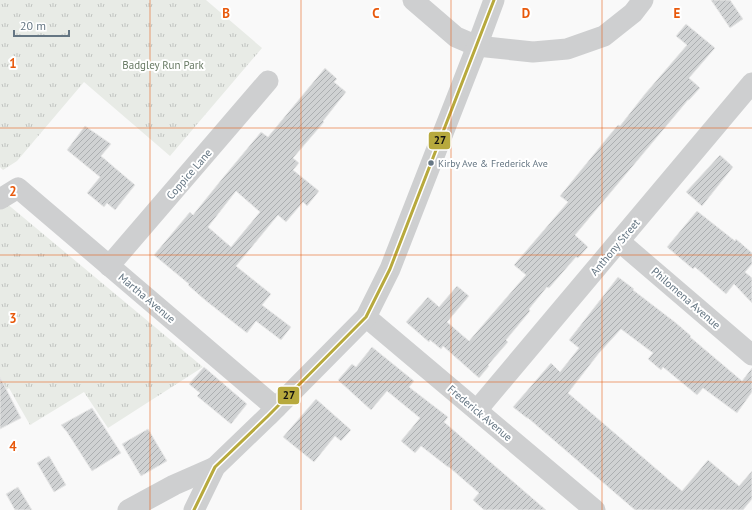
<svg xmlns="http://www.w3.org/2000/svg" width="752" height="510" font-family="'PT Sans',sans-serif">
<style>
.park{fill:url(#park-tufts)}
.building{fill:url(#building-hatch);stroke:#e8e8e8;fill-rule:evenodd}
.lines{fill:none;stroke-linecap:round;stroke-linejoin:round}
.minor{stroke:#cecfd0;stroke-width:21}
.bus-1-casing{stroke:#fff;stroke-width:6}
.bus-1{stroke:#b7a93d;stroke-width:3}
.grid{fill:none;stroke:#e8590c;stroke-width:1;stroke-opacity:0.55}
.bus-dot{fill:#657683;stroke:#fff;stroke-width:1.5}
.labels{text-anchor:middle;stroke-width:4;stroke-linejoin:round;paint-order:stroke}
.bus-label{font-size:10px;fill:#657683;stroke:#fff;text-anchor:start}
.park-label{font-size:11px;fill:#687a64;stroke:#fff}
.street-label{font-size:11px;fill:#657683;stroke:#fff}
.grid-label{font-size:13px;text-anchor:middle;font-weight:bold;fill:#e8590c;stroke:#fff;stroke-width:4;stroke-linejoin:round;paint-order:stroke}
.line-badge{stroke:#fff;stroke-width:1.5}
.pale-badge-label{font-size:11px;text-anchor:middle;font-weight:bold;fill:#111}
</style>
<defs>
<pattern id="park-tufts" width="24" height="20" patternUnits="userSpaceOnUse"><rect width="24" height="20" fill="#e8ebe6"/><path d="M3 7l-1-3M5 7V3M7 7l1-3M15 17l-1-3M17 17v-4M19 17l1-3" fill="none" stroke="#c0c3c0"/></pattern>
<pattern id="building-hatch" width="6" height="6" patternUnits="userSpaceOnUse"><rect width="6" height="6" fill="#d0d2d3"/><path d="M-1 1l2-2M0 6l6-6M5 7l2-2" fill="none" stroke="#acafb1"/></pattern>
</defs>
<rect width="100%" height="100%" fill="#f9f9f9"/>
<!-- park -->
<g class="park">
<path d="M0 0H206L262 48 170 156 84 82 17 161 3 170 0 167Z"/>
<path d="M0 198 203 367 108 428 84 392 30 425 9 388 0 394Z"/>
</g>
<!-- building -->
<g class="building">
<path d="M711 0H730L743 19 730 28Z"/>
<path d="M686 24 715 48 689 78 700 88 689 100H688L575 235 588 247 578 258 576 257 549 288 547 287 529 309 530 311 506 340 508 342 488 365 489 366 479 378 443 346 441 349 430 340 429 342 406 322 428 297 439 307 457 286 469 296 447 322 469 341 526 275 514 265 568 202 560 196 608 137 618 125 620 126 645 94 687 45 676 36Z"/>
<path d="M325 68 337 79 334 82 346 92 323 121 324 122 293 158 299 163 293 170 319 191 307 206 303 202 286 222 278 215 236 266 271 294 262 305 291 327 281 340 256 321 247 333 205 300 188 285 189 284 154 255 190 212 193 215 222 179 261 132 268 137ZM236 191 260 212 231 247 208 227Z"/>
<path d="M85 126 111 144 101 156 135 185 115 210 107 203 104 207 87 193 100 177 67 150Z"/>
<path d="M720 155 733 167 702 206 686 192Z"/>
<path d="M697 211 735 241 736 239 752 253V264L745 272 752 278V303L734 284 726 294 695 267 693 269 667 247Z"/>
<path d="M618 277 634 289 633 290 676 323 691 336 690 337 742 381 752 368V392L737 413 703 388 697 395 663 367 661 370 648 359 653 353 621 329 599 353 568 393 682 491 708 460 739 486 752 471V499L743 510H635L528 418H527L513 407 551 363 560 372 579 348 569 340Z"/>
<path d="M372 347 414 381 409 387 448 417 444 422 546 510H484L473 500 479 493 449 467H448L421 446 415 453 401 441 420 418 387 391 371 410 338 380 352 364 356 367Z"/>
<path d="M204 367 247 404 231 424 197 396 200 393 189 384Z"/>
<path d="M0 377 21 418 0 429Z"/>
<path d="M316 399 351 430 341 441 335 436 314 462 283 437Z"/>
<path d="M92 408 121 453 92 471 67 432 61 425Z"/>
<path d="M148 429 167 461 141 476 122 444Z"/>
<path d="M49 456 66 485 54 492 37 463Z"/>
<path d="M18 487 32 510H15L6 494Z"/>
</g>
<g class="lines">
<!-- minor -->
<g class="minor">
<path d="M413 0 456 37 477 46 533 52 567 49 604 36 633 13 643 0"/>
<path d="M0 199 18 188 276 408"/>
<path d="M620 242 752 355"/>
<path d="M109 266 268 81"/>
<path d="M366 317 595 510"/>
<path d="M477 410 752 83"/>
<path d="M128 510 174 485 215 467"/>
<path d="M194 510 215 467 268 416 366 317 390 269 477 46 494 0"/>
</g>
<!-- bus-1 casing -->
<g class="bus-1-casing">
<path id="bus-1" d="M194 510 215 467 268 416 366 317 390 269 494 0"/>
</g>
<!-- bus-1 -->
<use href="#bus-1" class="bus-1"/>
</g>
<!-- grid -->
<path class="grid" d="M150 0V510M301 0V510M451 0V510M602 0V510M0 128H752M0 255H752M0 382H752"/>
<!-- markers -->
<circle class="bus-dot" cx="431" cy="163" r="3.5"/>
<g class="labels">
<!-- bus labels -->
<g class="bus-label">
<text x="438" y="167">Kirby Ave &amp; Frederick Ave</text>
</g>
<!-- park labels -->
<g class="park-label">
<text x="163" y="69">Badgley Run Park</text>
</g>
<!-- street labels -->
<g class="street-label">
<text transform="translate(189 174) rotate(-49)" y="4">Coppice Lane</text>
<text transform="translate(615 247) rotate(-50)" y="4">Anthony Street</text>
<text transform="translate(147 298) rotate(40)" y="4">Martha Avenue</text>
<text transform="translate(686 298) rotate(41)" y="4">Philomena Avenue</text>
<text transform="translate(480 413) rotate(40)" y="4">Frederick Avenue</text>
</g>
</g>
<g class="grid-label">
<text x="226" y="18">B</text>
<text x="376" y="18">C</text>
<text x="526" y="18">D</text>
<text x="677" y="18">E</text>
<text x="13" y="68">1</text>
<text x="13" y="196">2</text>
<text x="13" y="323">3</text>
<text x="13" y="451">4</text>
</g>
<g class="line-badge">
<rect x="428" y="131" width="23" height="19" rx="4" fill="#b7a93d"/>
<rect x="277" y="386" width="23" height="19" rx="4" fill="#b7a93d"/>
</g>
<g class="pale-badge-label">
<text x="440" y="144">27</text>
<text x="289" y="399">27</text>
</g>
<!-- scale -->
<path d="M14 30v6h55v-6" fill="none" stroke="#657683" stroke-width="2"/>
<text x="20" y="30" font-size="12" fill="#657683" stroke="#ffffff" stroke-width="3" paint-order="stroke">20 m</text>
</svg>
